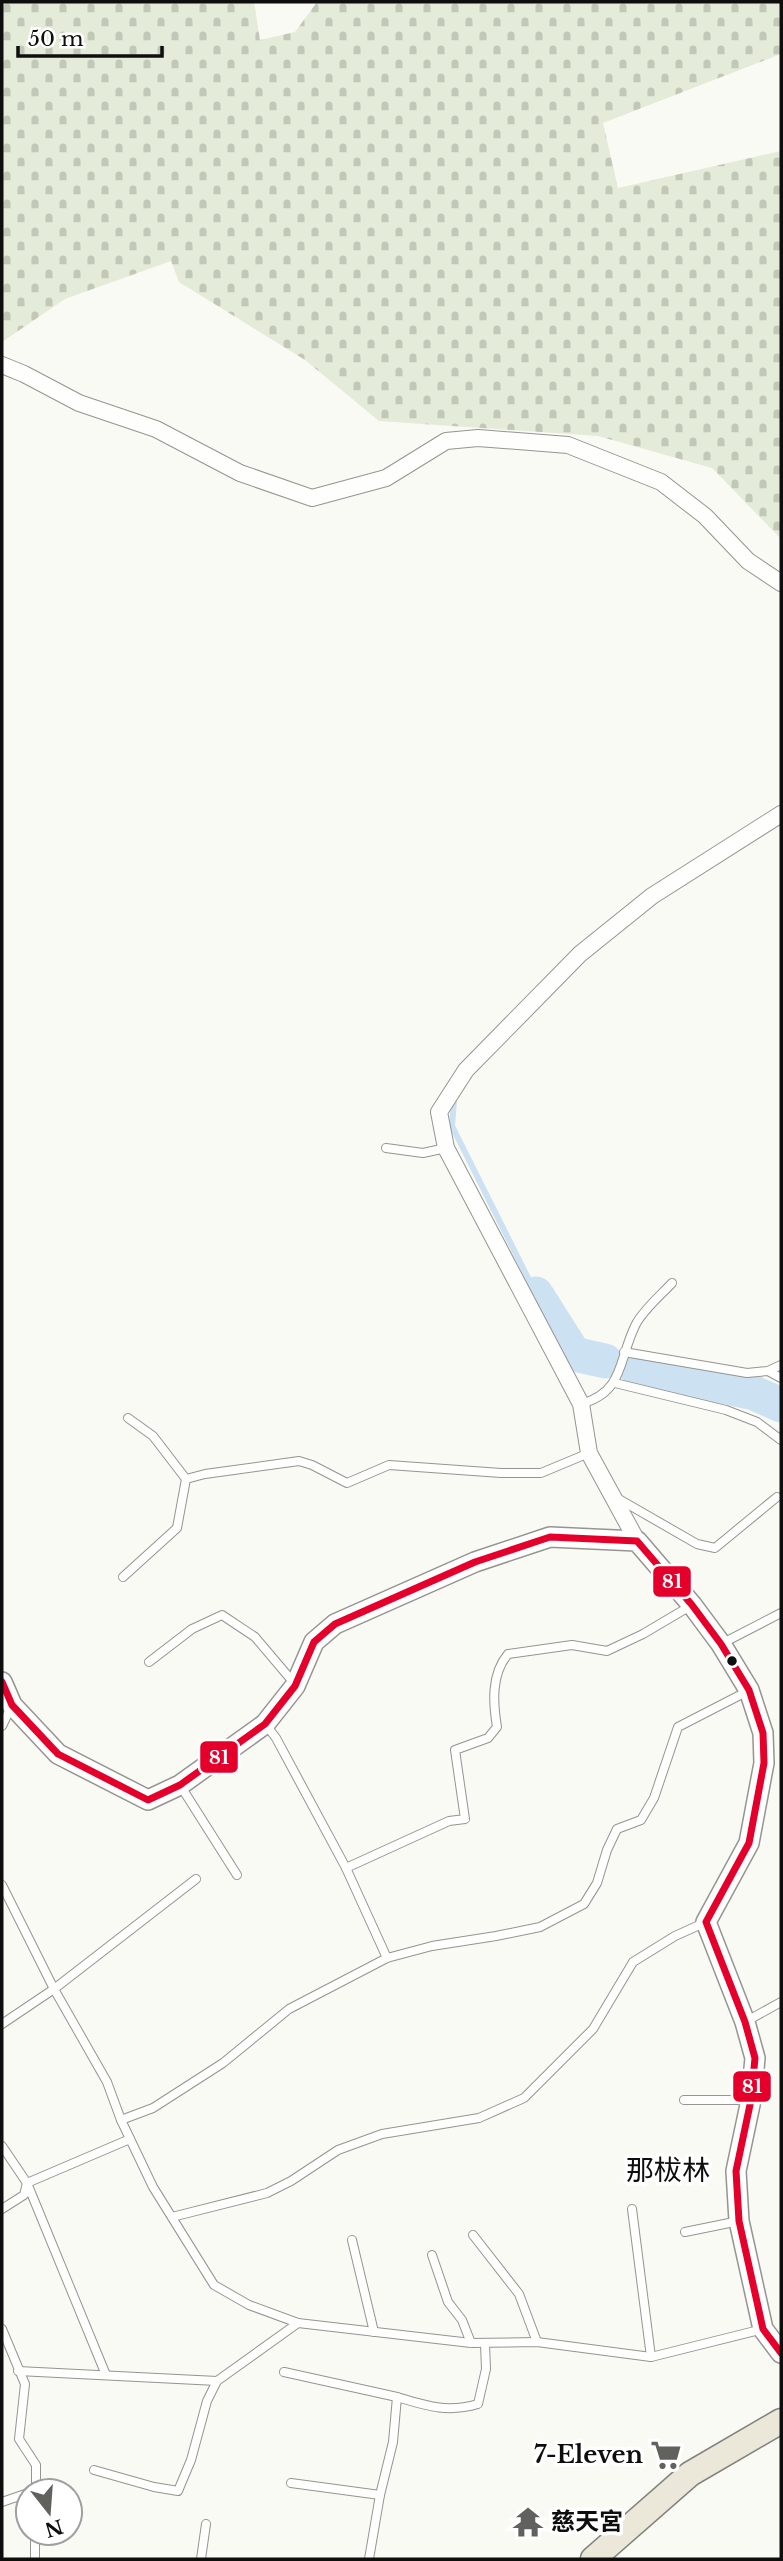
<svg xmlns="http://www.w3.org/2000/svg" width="783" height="2561" font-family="'Libre Baskerville','Noto Sans TC',serif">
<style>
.cemetery{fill:url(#cemetery-stones)}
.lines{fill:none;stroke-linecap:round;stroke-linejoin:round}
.stream{stroke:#cce2f2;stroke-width:6}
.river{stroke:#cce2f2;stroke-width:35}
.service-casing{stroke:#949492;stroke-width:10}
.minor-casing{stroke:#949492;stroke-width:18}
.tertiary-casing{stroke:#949492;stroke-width:22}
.primary-casing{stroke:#82827f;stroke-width:27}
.service{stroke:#fefefd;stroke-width:8}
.minor{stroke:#fefefd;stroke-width:16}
.tertiary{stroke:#fefefd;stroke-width:19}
.primary{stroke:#ebe8da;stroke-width:24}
.bus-1-casing{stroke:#fff;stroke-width:12}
.bus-1{stroke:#e4002b;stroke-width:7}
.bus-dot{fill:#0e0e0e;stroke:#fff;stroke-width:2.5}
.labels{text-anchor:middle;stroke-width:7;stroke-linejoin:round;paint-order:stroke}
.poi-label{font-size:24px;font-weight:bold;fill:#0e0e0e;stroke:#fff;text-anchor:end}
.quarter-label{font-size:28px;fill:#0e0e0e;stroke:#fff}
.line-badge{stroke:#fff;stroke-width:2.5}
.badge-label{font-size:19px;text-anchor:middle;font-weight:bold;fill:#fff}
</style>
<defs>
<pattern id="cemetery-stones" width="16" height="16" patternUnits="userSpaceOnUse" patternTransform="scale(1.75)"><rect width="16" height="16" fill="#e4ebd8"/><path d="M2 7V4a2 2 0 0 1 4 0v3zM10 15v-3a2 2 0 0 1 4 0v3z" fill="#c2c8b8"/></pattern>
</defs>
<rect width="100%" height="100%" fill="#fafaf4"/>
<!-- cemetery -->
<path class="cemetery" d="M2 2H254L260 40 295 32 317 2H781V54L603 123 618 188 781 151V539L712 468 598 436 379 421 305 360 179 282 171 261 65 299 2 342Z"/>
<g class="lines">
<!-- stream -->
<path class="stream" d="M454 1101 452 1126 536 1294"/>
<!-- river -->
<g class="river">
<path d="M536 1294 574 1354 605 1361"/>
<path d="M636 1368 754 1393 781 1405"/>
</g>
<!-- service casing -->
<g class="service-casing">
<g id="service">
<path d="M386 1148 423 1153 446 1148"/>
<path d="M624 1352 747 1373 768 1371 781 1365"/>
<path d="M768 1371 781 1378"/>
<path d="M615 1383 726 1410 757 1422 781 1440"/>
<path d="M581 1404C625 1392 618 1359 636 1324 644 1309 661 1295 672 1283"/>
<path d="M128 1418 153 1436 186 1479"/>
<path d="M617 1498 697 1544 715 1548 777 1497"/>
<path d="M123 1577 177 1528 186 1479 205 1474 299 1461 312 1465 347 1483 389 1465 501 1473H541L589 1453"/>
<path d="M721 1644 781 1613"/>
<path d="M149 1662 192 1629 222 1615 255 1637 294 1683"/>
<path d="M266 1725 276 1738 346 1868 387 1958"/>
<path d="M2 1726 11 1707"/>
<path d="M180 1785 237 1875"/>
<path d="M346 1868 449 1821 465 1819 455 1750 488 1738 497 1727C493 1703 491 1674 508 1654L572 1645 607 1651 643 1634 692 1605"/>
<path d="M2 1885 54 1989 107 2082 121 2120 153 2187 214 2285 249 2305 298 2323 471 2343 537 2342 651 2357 763 2329"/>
<path d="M745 2022 781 2002"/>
<path d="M2 2024 54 1989 196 1879"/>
<path d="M684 2100H751"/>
<path d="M121 2120 153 2108 223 2063 289 2009 387 1958 432 1946 496 1936 540 1927 584 1904 597 1883 607 1850 617 1829 641 1820 654 1798 678 1727 748 1691"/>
<path d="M2 2146 27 2183 106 2375"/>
<path d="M2 2209 24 2195 27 2183 130 2139"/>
<path d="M632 2209 651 2357"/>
<path d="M172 2217 267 2193 291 2181 338 2150 382 2134 479 2118 524 2098 593 2029 633 1962 675 1936 706 1922"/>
<path d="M685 2232 739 2221"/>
<path d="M473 2235 519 2294 537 2342"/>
<path d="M352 2240 374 2332"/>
<path d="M432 2255 448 2302 462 2320 471 2343"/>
<path d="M2 2329 25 2384 19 2439 36 2465V2491"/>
<path d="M18 2371 217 2381"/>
<path d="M284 2372 397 2397"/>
<path d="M94 2470 154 2487 178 2491 191 2460 207 2401 217 2381 298 2323"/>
<path d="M291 2483 380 2495"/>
<path d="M2 2502 28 2493"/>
<path d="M35 2559V2533"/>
<path d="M201 2559 206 2524"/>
<path d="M369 2559 380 2495 393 2442 397 2397C427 2406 447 2413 478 2404L486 2369 485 2344"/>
</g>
</g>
<!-- minor casing -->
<g class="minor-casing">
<g id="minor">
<path d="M2 365 24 374 79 403 156 429 240 473 312 498 386 478 446 441 478 438 568 445 661 482 705 516 748 561 781 583"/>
<path d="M637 1541 589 1453 581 1404 446 1148 439 1112 466 1070 580 954 652 896 781 814"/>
</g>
</g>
<!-- tertiary casing -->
<g class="tertiary-casing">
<path id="tertiary" d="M2 1682 12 1705 58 1754 148 1800 180 1785 265 1724 295 1686 314 1642 335 1624 475 1562 550 1537 637 1541 692 1605 721 1644 749 1690 763 1733 764 1763 749 1843 706 1922 745 2022 755 2058 751 2100 736 2171 739 2221 763 2329 781 2353"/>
</g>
<!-- primary casing -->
<g class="primary-casing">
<path id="primary" d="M593 2559 690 2474 781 2421"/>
</g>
<!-- service -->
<use href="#service" class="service"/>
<!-- minor -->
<use href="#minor" class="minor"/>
<!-- tertiary -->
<use href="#tertiary" class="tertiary"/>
<!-- primary -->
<use href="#primary" class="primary"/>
<!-- bus-1 casing -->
<g class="bus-1-casing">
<path id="bus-1" d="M2 1682 12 1705 58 1754 148 1800 180 1785 265 1724 295 1686 314 1642 335 1624 475 1562 550 1537 637 1541 692 1605 721 1644 749 1690 763 1733 764 1763 749 1843 706 1922 745 2022 755 2058 751 2100 736 2171 739 2221 763 2329 781 2353"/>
</g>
<!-- bus-1 -->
<use href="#bus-1" class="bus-1"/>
</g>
<!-- icons -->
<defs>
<g id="supermarket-bare" transform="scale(2.415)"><path d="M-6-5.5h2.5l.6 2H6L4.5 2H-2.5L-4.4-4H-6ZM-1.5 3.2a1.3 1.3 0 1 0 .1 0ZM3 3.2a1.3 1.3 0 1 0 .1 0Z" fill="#61615e" stroke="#fff" stroke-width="2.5" paint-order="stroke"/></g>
<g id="temple-bare" transform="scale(2.415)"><path d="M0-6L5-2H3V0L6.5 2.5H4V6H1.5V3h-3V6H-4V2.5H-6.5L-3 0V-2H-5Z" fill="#61615e" stroke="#fff" stroke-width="2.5" paint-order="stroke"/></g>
</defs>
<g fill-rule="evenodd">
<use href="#supermarket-bare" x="666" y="2455"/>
<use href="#temple-bare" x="528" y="2522"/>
</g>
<!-- markers -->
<circle class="bus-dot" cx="732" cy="1661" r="6"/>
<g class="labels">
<!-- poi labels -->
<g class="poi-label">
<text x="643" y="2463">7-Eleven</text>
<text x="551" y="2530" text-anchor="start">慈天宮</text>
</g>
<!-- quarter labels -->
<g class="quarter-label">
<text x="668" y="2180">那柭林</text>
</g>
</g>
<g class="line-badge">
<rect x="652" y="1565" width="40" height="33" rx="7" fill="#e4002b"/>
<rect x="199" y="1740" width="40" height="34" rx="7" fill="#e4002b"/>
<rect x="732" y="2070" width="40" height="33" rx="7" fill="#e4002b"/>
</g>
<g class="badge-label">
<text x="672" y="1588">81</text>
<text x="219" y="1764">81</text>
<text x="752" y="2093">81</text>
</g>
<!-- border -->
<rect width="783" height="2561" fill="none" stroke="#0e0e0e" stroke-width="7"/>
<!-- north arrow -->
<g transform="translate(49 2512) rotate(163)"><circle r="33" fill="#ffffff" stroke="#9f9f9f" stroke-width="2"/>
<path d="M0-5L12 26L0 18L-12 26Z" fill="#61615e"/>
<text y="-10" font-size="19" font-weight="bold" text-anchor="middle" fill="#0e0e0e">N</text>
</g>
<!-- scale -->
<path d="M18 46v10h144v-10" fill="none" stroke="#0e0e0e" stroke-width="3.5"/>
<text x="28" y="46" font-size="21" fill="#0e0e0e" stroke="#ffffff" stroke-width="5" paint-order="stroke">50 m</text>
</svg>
